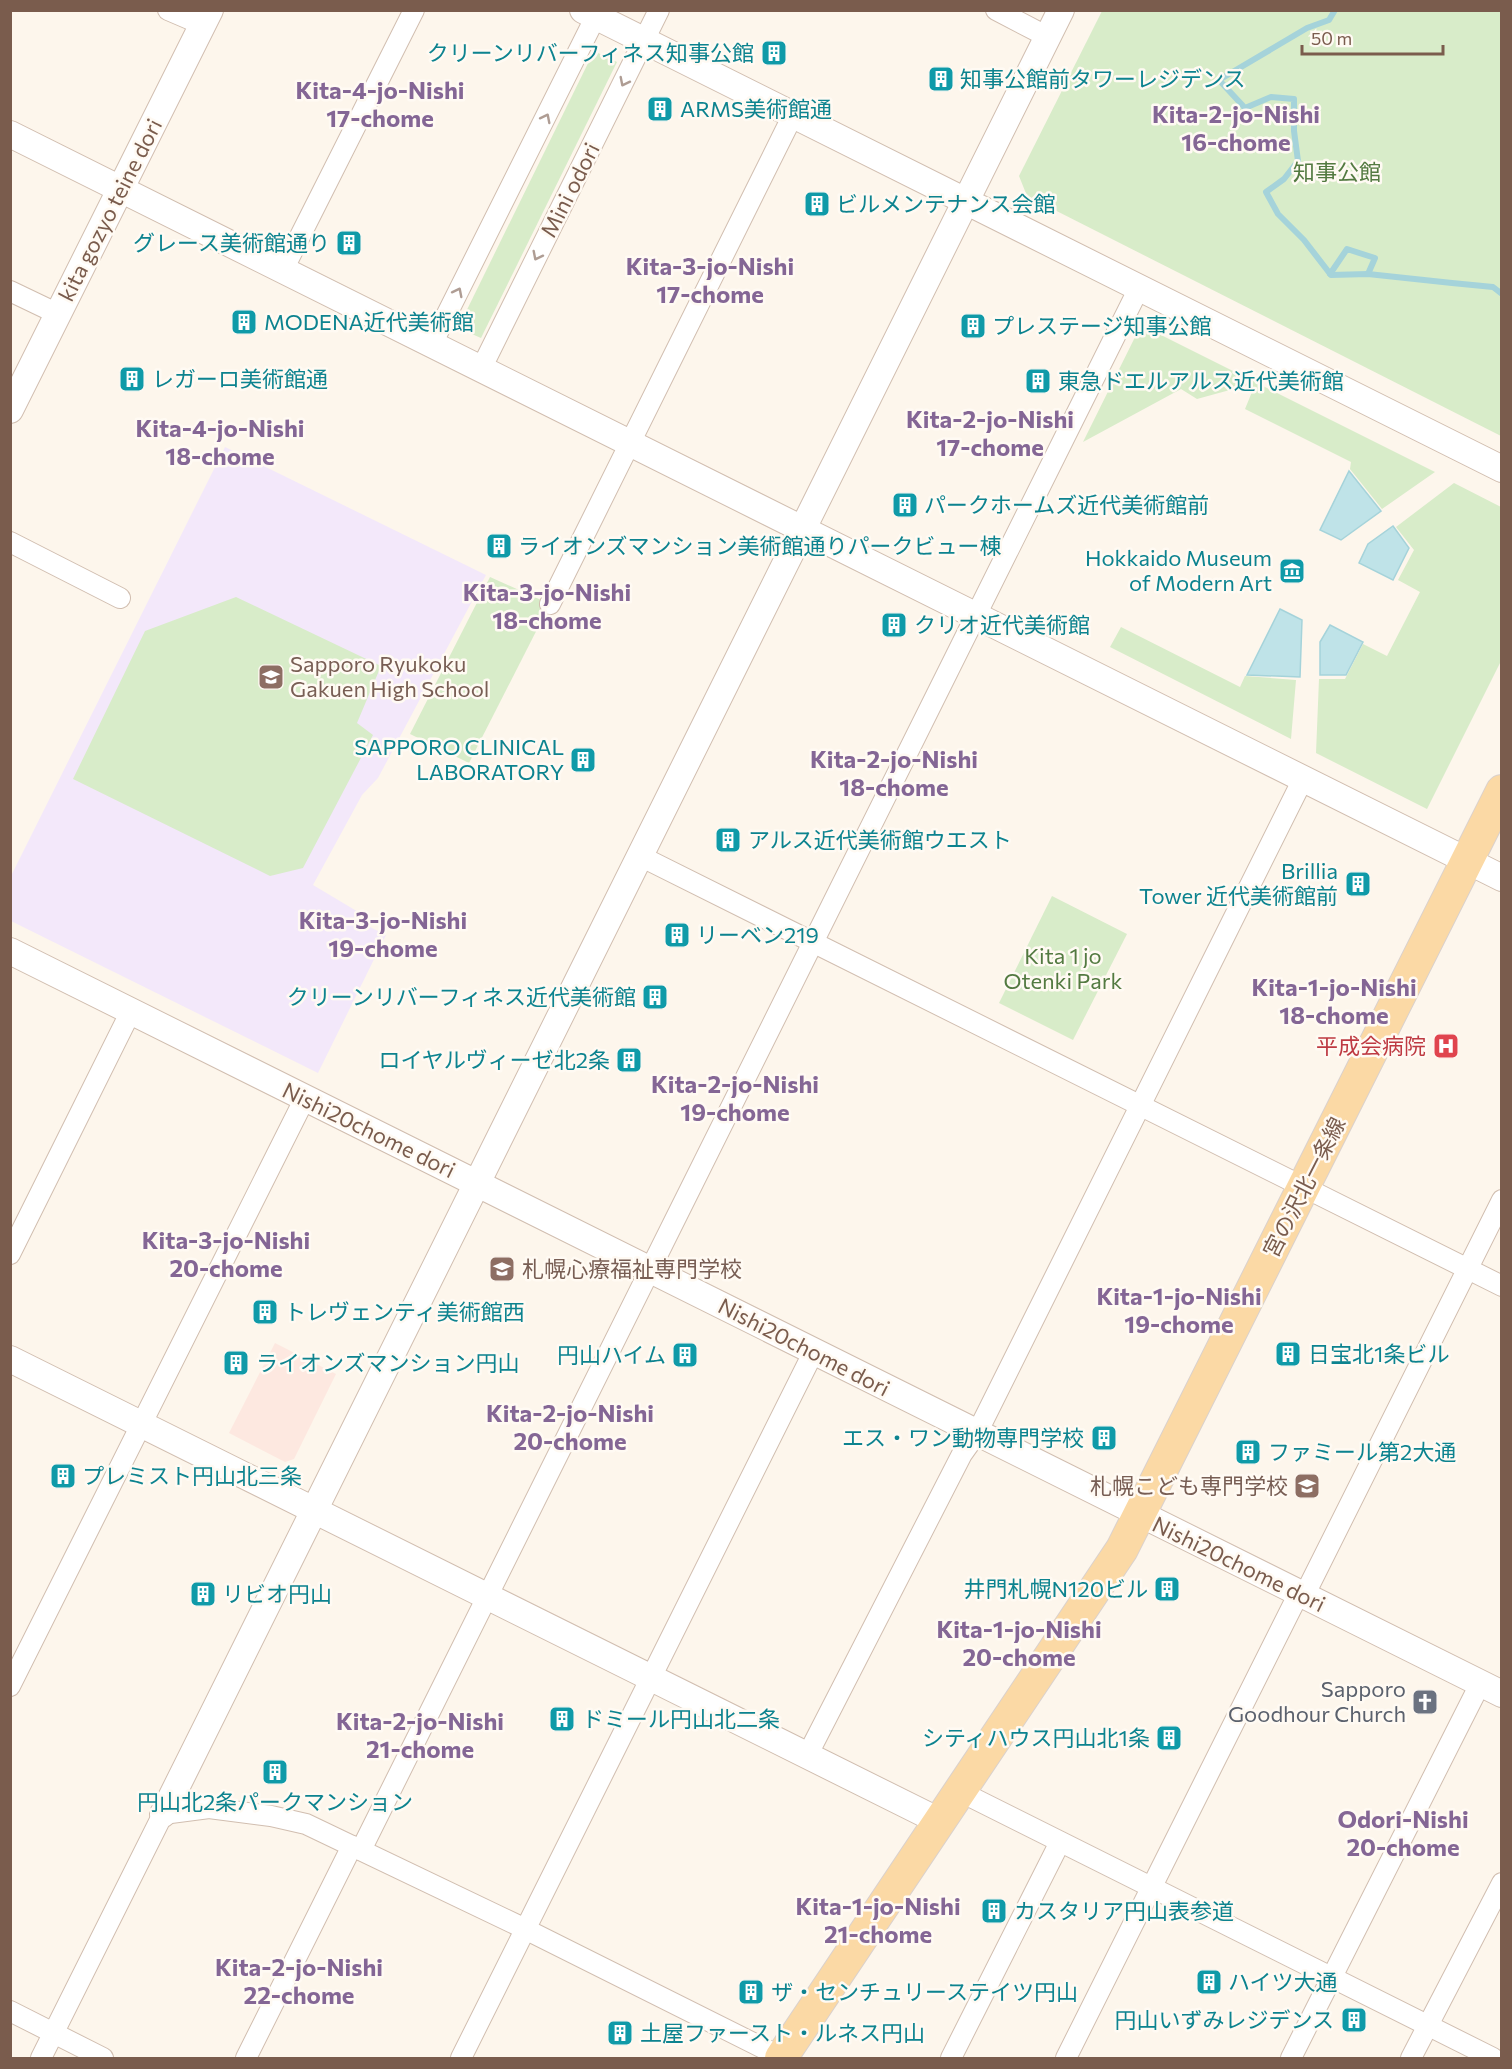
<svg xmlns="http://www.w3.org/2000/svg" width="1512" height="2069" font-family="Commissioner,'Noto Sans JP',sans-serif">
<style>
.commercial{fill:#fde8e0}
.education{fill:#f3e8fa}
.green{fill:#d8ecc9}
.water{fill:#bfe3e8;stroke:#a5d3da;stroke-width:1.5}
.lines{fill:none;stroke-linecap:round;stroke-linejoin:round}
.stream{stroke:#a5d3da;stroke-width:6}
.minor-casing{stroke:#d1beb0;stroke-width:22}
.tertiary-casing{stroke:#d1beb0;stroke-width:28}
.primary-casing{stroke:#dad1cd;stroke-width:34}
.minor{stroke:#fff;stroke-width:20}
.tertiary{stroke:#fff;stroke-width:26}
.primary{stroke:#fbd9a5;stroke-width:32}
.oneway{stroke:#af9d94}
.labels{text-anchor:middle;stroke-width:5;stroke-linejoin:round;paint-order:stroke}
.culture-label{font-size:22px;fill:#0d838f;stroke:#fffaf3;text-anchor:start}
.park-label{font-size:22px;fill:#537a41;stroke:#fffaf3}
.street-label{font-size:22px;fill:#7a5c4d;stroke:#fffaf3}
.education-label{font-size:22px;fill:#785e54;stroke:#fffaf3;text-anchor:start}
.health-label{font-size:22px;fill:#be3a42;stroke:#fffaf3;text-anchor:end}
.worship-label{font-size:22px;fill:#5b616d;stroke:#fffaf3;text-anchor:end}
.neighbourhood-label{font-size:24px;font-weight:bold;fill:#846695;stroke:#fffaf3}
</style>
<rect width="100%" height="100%" fill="#fdf6ec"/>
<!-- commercial -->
<path class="commercial" d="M275 1343 336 1374 294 1459 285 1462 229 1433Z"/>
<!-- education -->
<path class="education" d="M225 447 486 575 378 778 362 795 313 885 365 916 366 925 386 935 318 1073 11 921 10 878Z"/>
<!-- green -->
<g class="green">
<path d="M1102 11H1501V436L1027 196 1019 176Z"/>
<path d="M594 51 617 62 481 338 458 328Z"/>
<path d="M1141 325 1435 472 1382 509 1350 469 1351 462 1245 409 1254 387 1248 385 1197 399 1181 389 1083 442Z"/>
<path d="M1454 483 1501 507V661L1427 809 1316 753 1319 679H1345L1363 644 1387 656 1420 592 1398 580 1414 550 1396 527Z"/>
<path d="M490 577 550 604 469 763 410 734Z"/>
<path d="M236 597 381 666 357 723 373 735 303 868 270 876 73 779 145 631Z"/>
<path d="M1121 627 1240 687 1245 676 1296 680 1291 739 1110 647Z"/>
<path d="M1052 896 1127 934 1073 1040 999 1003Z"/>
</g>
<!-- water -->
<g class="water">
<path d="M1349 471 1381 511 1341 540 1320 530Z"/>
<path d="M1393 526 1409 548 1393 580 1359 563 1368 544Z"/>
<path d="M1280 609 1302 620 1300 677 1247 675Z"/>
<path d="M1330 625 1363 642 1346 675H1320V642Z"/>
</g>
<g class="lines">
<!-- stream -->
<g class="stream">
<path d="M1335 10 1329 20 1307 28 1219 80 1245 108 1271 97 1294 99V131L1298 161 1284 179 1266 192 1278 214 1304 240 1331 275 1368 274 1452 283 1493 287 1502 294"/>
<path d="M1330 274 1347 249 1375 258 1368 274"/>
</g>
<!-- minor casing -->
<g class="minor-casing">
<g id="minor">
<path d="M168 10 203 25"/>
<path d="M996 10 1048 37"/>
<path d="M283 270 414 10"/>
<path d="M10 291 58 314"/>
<path d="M432 344 599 10"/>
<path d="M481 369 659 10"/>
<path d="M10 542 120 598"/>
<path d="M550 604 793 115"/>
<path d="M640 856 1502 1286"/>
<path d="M10 1254 131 1011"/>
<path d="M1304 1596 1502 1200"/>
<path d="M10 1686 305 1098"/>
<path d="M807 1756 962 1454 977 1433 1303 779"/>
<path d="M959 1791 1493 2058"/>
<path d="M361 1850 1139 288"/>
<path d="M10 2011 103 2058"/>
<path d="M41 2058 163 1814 209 1808 271 1816 306 1824 515 1924 783 2058"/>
<path d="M246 2058 352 1846"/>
<path d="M461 2058 814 1351"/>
<path d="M951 2058 1060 1842"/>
<path d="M1066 2058 1299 1593"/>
<path d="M1291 2058 1480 1684"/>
<path d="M1411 2058 1502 1883"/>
</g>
</g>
<!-- tertiary casing -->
<g class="tertiary-casing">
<g id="tertiary">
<path d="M583 10 1502 469"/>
<path d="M10 134 1502 878"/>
<path d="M10 410 210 10"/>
<path d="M10 951 1502 1694"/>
<path d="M10 1359 939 1821"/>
<path d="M163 1814 1061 10"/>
</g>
</g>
<!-- primary casing -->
<g class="primary-casing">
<path id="primary" d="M781 2058 1122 1549 1502 791"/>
</g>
<!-- minor -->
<use href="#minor" class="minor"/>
<!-- tertiary -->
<use href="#tertiary" class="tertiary"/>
<!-- primary -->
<use href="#primary" class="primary"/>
</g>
<!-- one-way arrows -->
<defs><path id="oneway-chevron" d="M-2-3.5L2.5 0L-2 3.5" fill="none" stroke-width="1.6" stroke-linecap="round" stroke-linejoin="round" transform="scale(1.5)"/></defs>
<g class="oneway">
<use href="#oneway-chevron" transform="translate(624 82) rotate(117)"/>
<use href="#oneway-chevron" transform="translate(546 118) rotate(-63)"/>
<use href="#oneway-chevron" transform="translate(537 256) rotate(117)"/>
<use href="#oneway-chevron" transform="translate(458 292) rotate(-63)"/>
</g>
<!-- icons -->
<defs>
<g id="building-square" transform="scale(1.35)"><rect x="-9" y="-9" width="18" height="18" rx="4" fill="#0f9aa8" stroke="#fffaf3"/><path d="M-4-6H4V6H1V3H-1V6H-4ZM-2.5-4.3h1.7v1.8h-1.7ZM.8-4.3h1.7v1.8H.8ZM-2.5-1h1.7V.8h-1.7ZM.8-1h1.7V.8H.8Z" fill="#fff"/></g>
<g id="museum-square" transform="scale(1.35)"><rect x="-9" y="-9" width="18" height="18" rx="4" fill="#0f9aa8" stroke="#fffaf3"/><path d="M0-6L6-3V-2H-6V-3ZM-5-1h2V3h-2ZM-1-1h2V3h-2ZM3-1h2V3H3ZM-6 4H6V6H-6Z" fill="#fff"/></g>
<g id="school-square" transform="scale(1.35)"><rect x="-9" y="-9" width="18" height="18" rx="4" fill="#8d6e63" stroke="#fffaf3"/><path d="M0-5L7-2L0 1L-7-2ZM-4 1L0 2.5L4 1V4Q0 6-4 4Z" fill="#fff"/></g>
<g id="hospital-square" transform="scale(1.35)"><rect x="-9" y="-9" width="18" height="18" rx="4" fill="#e0444e" stroke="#fffaf3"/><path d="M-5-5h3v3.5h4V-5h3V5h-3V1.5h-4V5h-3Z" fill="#fff"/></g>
<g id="university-square" transform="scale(1.35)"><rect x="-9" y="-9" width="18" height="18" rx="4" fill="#8d6e63" stroke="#fffaf3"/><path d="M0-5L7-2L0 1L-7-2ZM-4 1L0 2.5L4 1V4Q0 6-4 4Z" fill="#fff"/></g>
<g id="church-square" transform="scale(1.35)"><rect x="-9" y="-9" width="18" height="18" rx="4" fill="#6b7280" stroke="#fffaf3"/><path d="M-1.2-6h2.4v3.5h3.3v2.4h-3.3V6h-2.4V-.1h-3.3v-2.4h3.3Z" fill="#fff"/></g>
</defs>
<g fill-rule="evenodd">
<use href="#building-square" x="774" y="53"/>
<use href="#building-square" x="941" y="79"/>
<use href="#building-square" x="660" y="109"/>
<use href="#building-square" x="817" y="204"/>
<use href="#building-square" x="349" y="243"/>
<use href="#building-square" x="244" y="322"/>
<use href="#building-square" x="973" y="326"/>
<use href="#building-square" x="132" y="379"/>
<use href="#building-square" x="1038" y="381"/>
<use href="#building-square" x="905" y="505"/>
<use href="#building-square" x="499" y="546"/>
<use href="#museum-square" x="1292" y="571"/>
<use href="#building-square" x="894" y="625"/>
<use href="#school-square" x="271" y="677"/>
<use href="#building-square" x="583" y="760"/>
<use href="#building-square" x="728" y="840"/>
<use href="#building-square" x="1358" y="884"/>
<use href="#building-square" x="677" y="935"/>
<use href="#building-square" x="655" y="997"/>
<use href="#hospital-square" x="1446" y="1046"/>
<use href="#building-square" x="629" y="1060"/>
<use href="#university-square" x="502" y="1269"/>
<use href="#building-square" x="265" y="1312"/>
<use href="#building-square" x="1288" y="1354"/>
<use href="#building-square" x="685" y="1355"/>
<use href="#building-square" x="236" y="1363"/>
<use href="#building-square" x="1104" y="1438"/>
<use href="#building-square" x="1248" y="1452"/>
<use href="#building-square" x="63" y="1476"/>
<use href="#university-square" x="1307" y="1486"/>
<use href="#building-square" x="1167" y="1589"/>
<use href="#building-square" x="203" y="1594"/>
<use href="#church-square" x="1425" y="1702"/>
<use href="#building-square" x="562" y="1719"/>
<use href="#building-square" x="1169" y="1738"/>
<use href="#building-square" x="275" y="1772"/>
<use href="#building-square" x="994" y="1911"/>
<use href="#building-square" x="1209" y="1982"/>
<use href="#building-square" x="751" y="1992"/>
<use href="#building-square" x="1354" y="2020"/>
<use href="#building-square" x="620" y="2033"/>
</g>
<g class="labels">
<!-- culture labels -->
<g class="culture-label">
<text x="754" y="61" text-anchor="end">クリーンリバーフィネス知事公館</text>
<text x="960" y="87">知事公館前タワーレジデンス</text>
<text x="680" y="117">ARMS美術館通</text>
<text x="836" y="212">ビルメンテナンス会館</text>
<text x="330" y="251" text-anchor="end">グレース美術館通り</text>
<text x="264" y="330">MODENA近代美術館</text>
<text x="992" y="334">プレステージ知事公館</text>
<text x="152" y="387">レガーロ美術館通</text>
<text x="1058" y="389">東急ドエルアルス近代美術館</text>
<text x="924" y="513">パークホームズ近代美術館前</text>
<text x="518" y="554">ライオンズマンション美術館通りパークビュー棟</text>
<text x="1272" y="566" text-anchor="end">Hokkaido Museum<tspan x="1272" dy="25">of Modern Art</tspan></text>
<text x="914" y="633">クリオ近代美術館</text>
<text x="564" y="755" text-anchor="end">SAPPORO CLINICAL<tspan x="564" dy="25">LABORATORY</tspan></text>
<text x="748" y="848">アルス近代美術館ウエスト</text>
<text x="1338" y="879" text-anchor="end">Brillia<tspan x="1338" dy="25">Tower 近代美術館前</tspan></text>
<text x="696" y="943">リーベン219</text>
<text x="636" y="1005" text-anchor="end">クリーンリバーフィネス近代美術館</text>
<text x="610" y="1068" text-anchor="end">ロイヤルヴィーゼ北2条</text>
<text x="284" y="1320">トレヴェンティ美術館西</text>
<text x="1308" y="1362">日宝北1条ビル</text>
<text x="666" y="1363" text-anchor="end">円山ハイム</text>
<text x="256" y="1371">ライオンズマンション円山</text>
<text x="1084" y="1446" text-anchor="end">エス・ワン動物専門学校</text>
<text x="1268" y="1460">ファミール第2大通</text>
<text x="82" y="1484">プレミスト円山北三条</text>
<text x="1148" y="1597" text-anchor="end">井門札幌N120ビル</text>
<text x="222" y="1602">リビオ円山</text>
<text x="582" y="1727">ドミール円山北二条</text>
<text x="1150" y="1746" text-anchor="end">シティハウス円山北1条</text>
<text x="275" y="1810" text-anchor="middle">円山北2条パークマンション</text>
<text x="1014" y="1919">カスタリア円山表参道</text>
<text x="1228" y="1990">ハイツ大通</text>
<text x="771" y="2000">ザ・センチュリーステイツ円山</text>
<text x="1334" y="2028" text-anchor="end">円山いずみレジデンス</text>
<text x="640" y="2041">土屋ファースト・ルネス円山</text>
</g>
<!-- park labels -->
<g class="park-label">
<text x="1337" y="180">知事公館</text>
<text x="1063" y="964">Kita 1 jo<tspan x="1063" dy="25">Otenki Park</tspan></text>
</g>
<!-- street labels -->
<g class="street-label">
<text transform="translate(570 190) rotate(-63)" y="8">Mini odori</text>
<text transform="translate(110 210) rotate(-63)" y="8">kita gozyo teine dori</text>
<text transform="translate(369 1130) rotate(26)" y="8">Nishi20chome dori</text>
<text transform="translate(1304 1187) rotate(-63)" y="8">宮の沢北一条線</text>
<text transform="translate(804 1347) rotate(27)" y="8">Nishi20chome dori</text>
<text transform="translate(1239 1564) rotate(26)" y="8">Nishi20chome dori</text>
</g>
<!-- education labels -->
<g class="education-label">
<text x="290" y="672">Sapporo Ryukoku<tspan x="290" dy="25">Gakuen High School</tspan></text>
<text x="522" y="1277">札幌心療福祉専門学校</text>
<text x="1288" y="1494" text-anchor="end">札幌こども専門学校</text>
</g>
<!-- health labels -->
<g class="health-label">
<text x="1426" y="1054">平成会病院</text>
</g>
<!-- worship labels -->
<g class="worship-label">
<text x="1406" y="1697">Sapporo<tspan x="1406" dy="25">Goodhour Church</tspan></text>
</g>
<!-- neighbourhood labels -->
<g class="neighbourhood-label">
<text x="380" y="99">Kita-4-jo-Nishi<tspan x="380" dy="28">17-chome</tspan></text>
<text x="1236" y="123">Kita-2-jo-Nishi<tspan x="1236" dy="28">16-chome</tspan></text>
<text x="710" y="275">Kita-3-jo-Nishi<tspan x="710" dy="28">17-chome</tspan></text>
<text x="990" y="428">Kita-2-jo-Nishi<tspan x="990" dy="28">17-chome</tspan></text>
<text x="220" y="437">Kita-4-jo-Nishi<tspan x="220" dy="28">18-chome</tspan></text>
<text x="547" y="601">Kita-3-jo-Nishi<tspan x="547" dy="28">18-chome</tspan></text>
<text x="894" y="768">Kita-2-jo-Nishi<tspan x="894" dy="28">18-chome</tspan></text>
<text x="383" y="929">Kita-3-jo-Nishi<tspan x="383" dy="28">19-chome</tspan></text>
<text x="1334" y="996">Kita-1-jo-Nishi<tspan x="1334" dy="28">18-chome</tspan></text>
<text x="735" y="1093">Kita-2-jo-Nishi<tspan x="735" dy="28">19-chome</tspan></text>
<text x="226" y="1249">Kita-3-jo-Nishi<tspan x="226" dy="28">20-chome</tspan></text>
<text x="1179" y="1305">Kita-1-jo-Nishi<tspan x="1179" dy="28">19-chome</tspan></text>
<text x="570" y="1422">Kita-2-jo-Nishi<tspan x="570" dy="28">20-chome</tspan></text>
<text x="1019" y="1638">Kita-1-jo-Nishi<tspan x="1019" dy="28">20-chome</tspan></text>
<text x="420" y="1730">Kita-2-jo-Nishi<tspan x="420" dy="28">21-chome</tspan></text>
<text x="1403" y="1828">Odori-Nishi<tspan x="1403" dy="28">20-chome</tspan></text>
<text x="878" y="1915">Kita-1-jo-Nishi<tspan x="878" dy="28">21-chome</tspan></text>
<text x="299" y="1976">Kita-2-jo-Nishi<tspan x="299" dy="28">22-chome</tspan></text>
</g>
</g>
<!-- border -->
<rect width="1512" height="2069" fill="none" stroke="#7a5c4d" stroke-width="24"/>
<!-- scale -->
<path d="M1302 45v9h141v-9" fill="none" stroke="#7a5c4d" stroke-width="3"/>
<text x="1311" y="45" font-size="18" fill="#7a5c4d" stroke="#fffaf3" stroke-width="4.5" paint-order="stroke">50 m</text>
</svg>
